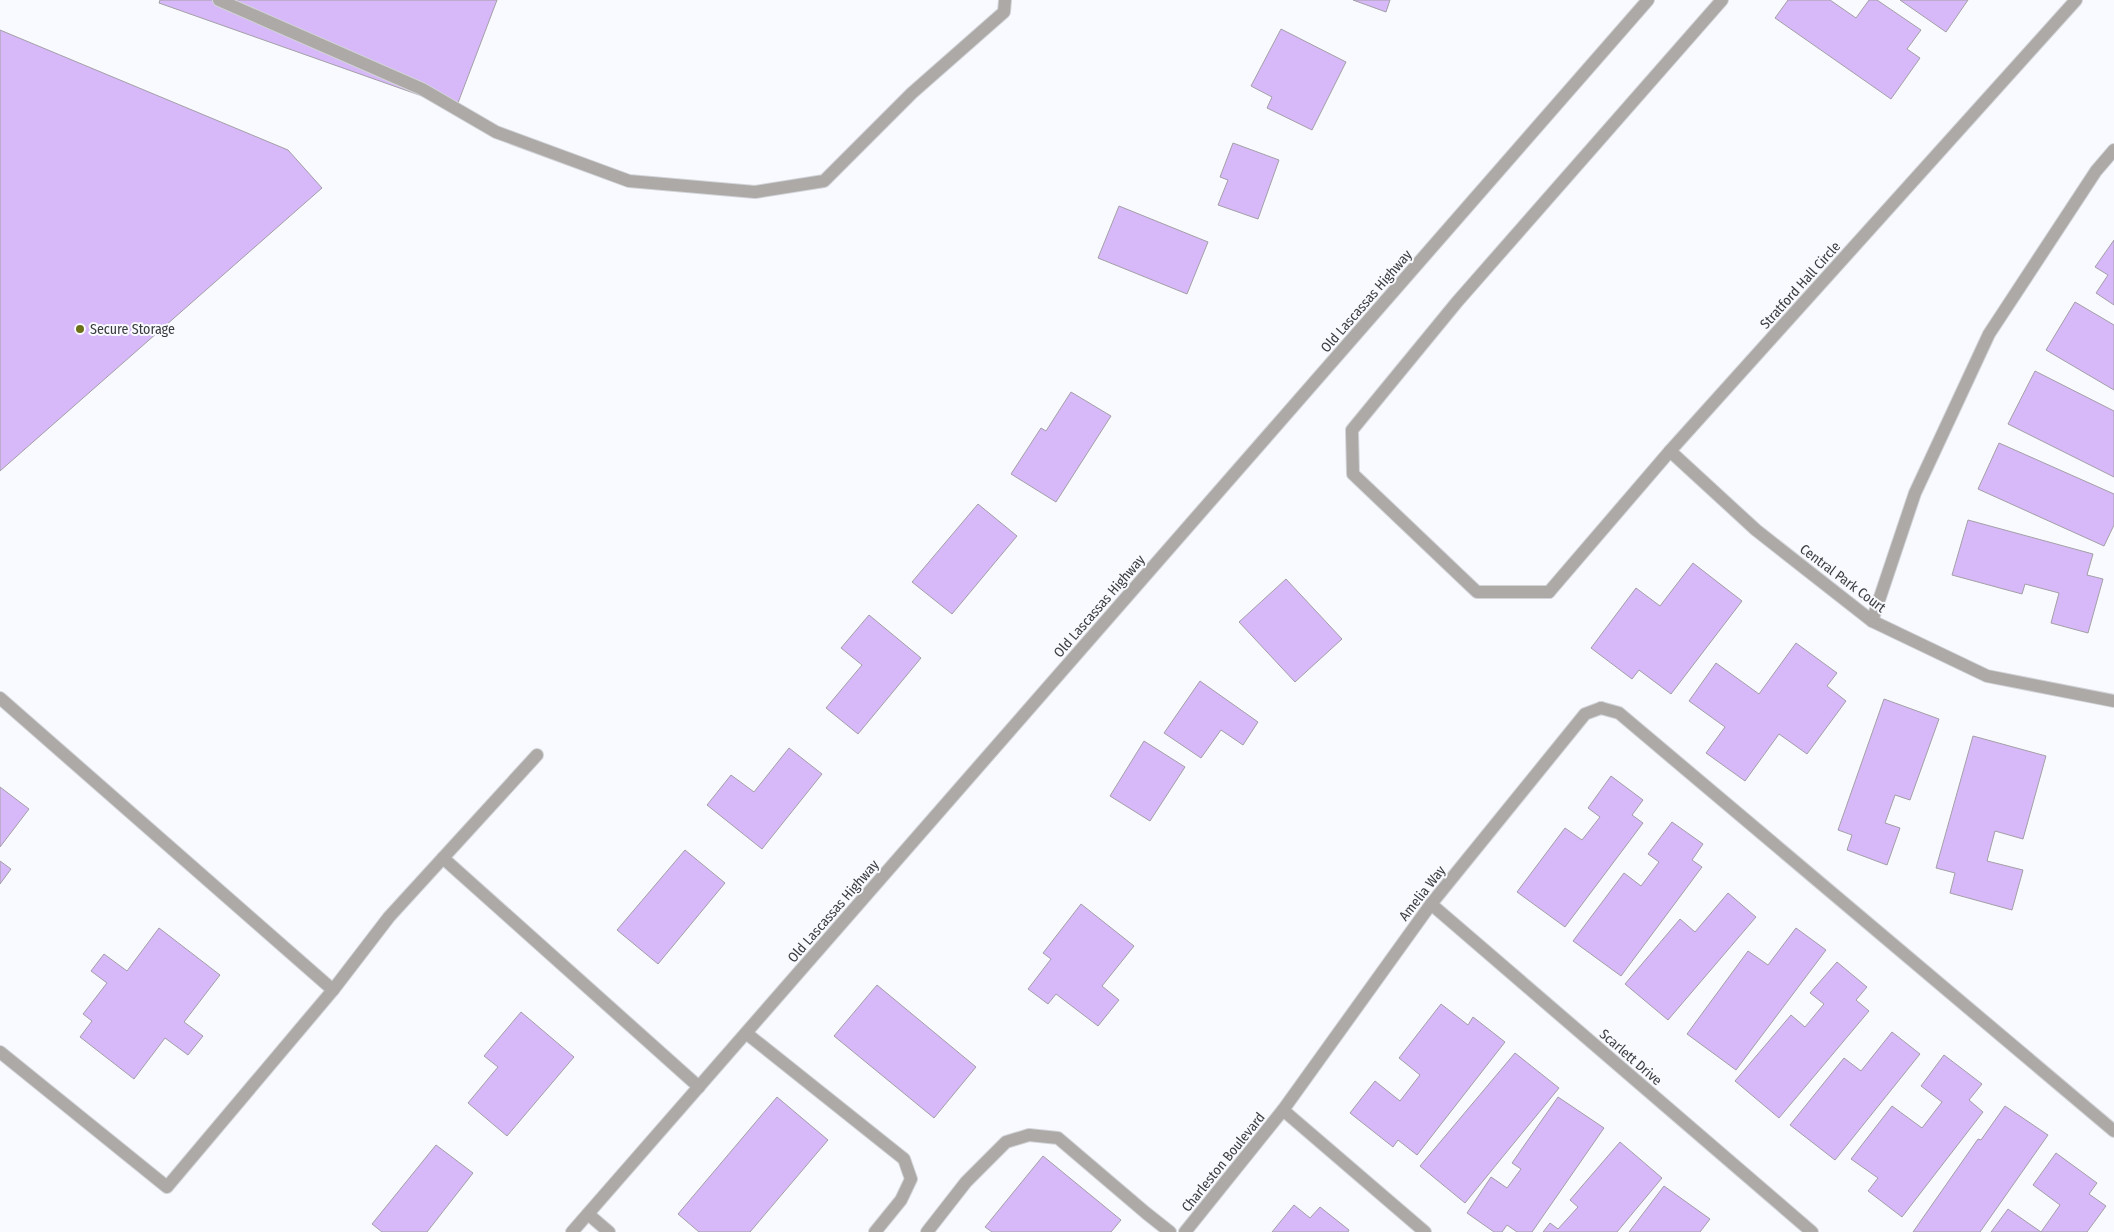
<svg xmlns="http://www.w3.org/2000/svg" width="2114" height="1232" font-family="'Fira Sans Condensed',sans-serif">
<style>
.building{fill:#d7b8f9;stroke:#a39fa6}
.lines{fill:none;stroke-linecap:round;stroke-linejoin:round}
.service-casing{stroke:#d2d4d8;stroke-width:14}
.minor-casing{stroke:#d2d4d8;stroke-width:14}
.service{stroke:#aca9a7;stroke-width:12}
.minor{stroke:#aca9a7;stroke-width:12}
.poi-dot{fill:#6c7117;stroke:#f8faff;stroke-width:2}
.labels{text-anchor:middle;stroke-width:4;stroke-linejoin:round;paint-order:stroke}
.street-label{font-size:14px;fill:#3a3c3e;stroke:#f8faff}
.poi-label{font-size:14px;fill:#3a3c3e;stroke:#f8faff;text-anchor:start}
</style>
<rect width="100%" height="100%" fill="#f8faff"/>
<!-- building -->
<g class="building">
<path d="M160 0H497L456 108 159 3Z"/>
<path d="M1353 0H1390L1386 12Z"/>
<path d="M1788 0H1830L1856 18 1869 0H1877L1921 30 1907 49 1920 58 1891 99 1775 18Z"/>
<path d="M1900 0H1968L1946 32Z"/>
<path d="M1281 29 1346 62 1312 130 1267 108 1272 97 1251 86Z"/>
<path d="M0 30 288 150 322 188 0 471Z"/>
<path d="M1233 143 1279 160 1258 219 1218 205 1228 180 1220 177Z"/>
<path d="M1119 206 1208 242 1187 294 1098 258Z"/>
<path d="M2114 240V305L2096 293 2108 275 2095 267Z"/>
<path d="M2075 302 2114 325V390L2046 350Z"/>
<path d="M2035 371 2114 411V477L2008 424Z"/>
<path d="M1071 392 1111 416 1056 502 1011 474 1041 428 1046 431Z"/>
<path d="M1999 443 2114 494V525L2104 546 1978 489Z"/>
<path d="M978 504 1017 536 952 614 912 582Z"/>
<path d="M1968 520 2093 554 2087 575 2103 579 2088 633 2051 623 2059 593 2025 584 2022 594 1952 575Z"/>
<path d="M1693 563 1742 601 1671 694 1639 670 1632 679 1591 648 1636 588 1660 606Z"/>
<path d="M1286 579 1342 639 1295 682 1239 622Z"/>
<path d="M869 615 921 658 858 734 826 708 862 665 841 648Z"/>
<path d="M1796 643 1837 673 1827 686 1846 701 1807 754 1779 734 1745 781 1706 753 1725 727 1689 701 1716 663 1759 694Z"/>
<path d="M1200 681 1258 722 1243 745 1221 730 1201 758 1164 733Z"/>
<path d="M1884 699 1939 719 1910 800 1895 795 1885 823 1900 828 1887 865 1847 850 1852 835 1838 830Z"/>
<path d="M1973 736 2046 756 2023 839 1995 831 1987 861 2023 870 2012 910 1950 893 1955 873 1936 868Z"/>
<path d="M1144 741 1185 767 1150 821 1110 796Z"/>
<path d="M789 748 822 774 762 849 707 805 731 775 754 792Z"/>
<path d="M1611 776 1643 800 1632 815 1643 823 1565 927 1517 892 1565 828 1582 840 1600 817 1588 808Z"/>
<path d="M0 787 29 809 0 847Z"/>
<path d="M1672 822 1703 844 1692 860 1702 867 1621 976 1573 941 1624 873 1641 886 1659 862 1648 854Z"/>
<path d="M685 850 725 883 658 964 617 930Z"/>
<path d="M0 861 11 869 0 884Z"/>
<path d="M1728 893 1756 917 1668 1020 1625 984 1680 919 1695 932Z"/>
<path d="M1081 904 1134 946 1102 986 1119 1000 1098 1026 1056 994 1048 1004 1028 989 1051 959 1043 953Z"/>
<path d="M159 928 220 975 184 1022 203 1036 188 1055 165 1038 134 1079 80 1037 92 1021 83 1014 107 983 91 971 104 954 127 971Z"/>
<path d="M1796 928 1826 950 1736 1070 1687 1034 1748 951 1768 965Z"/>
<path d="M1837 962 1867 987 1856 1000 1869 1011 1779 1118 1735 1081 1791 1015 1805 1027 1824 1004 1810 993Z"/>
<path d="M877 985 976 1067 934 1118 834 1036Z"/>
<path d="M1441 1004 1468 1025 1473 1017 1505 1042 1417 1155 1398 1140 1393 1147 1350 1113 1375 1081 1400 1101 1420 1075 1399 1058Z"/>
<path d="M521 1012 574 1057 507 1136 468 1103 498 1067 484 1056Z"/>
<path d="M1892 1032 1920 1054 1835 1160 1790 1125 1844 1058 1861 1071Z"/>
<path d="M1515 1053 1559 1088 1465 1203 1420 1166Z"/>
<path d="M1944 1055 1982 1084 1969 1100 1983 1112 1902 1217 1868 1191 1878 1178 1851 1159 1892 1106 1922 1128 1942 1102 1921 1086Z"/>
<path d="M777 1097 828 1140 750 1232H699L678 1214Z"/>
<path d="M1558 1097 1604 1128 1532 1232H1517L1507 1225 1502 1232H1494L1467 1213 1491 1177 1507 1188 1521 1169 1512 1163Z"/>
<path d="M2005 1106 2048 1135 1980 1232H1913L1978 1139 1981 1140Z"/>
<path d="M1620 1142 1662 1178 1617 1232H1543L1550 1223 1558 1229 1578 1207 1570 1200Z"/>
<path d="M436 1145 473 1173 427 1232H382L372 1224Z"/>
<path d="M2056 1153 2097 1183 2089 1194 2106 1206 2087 1232H1991L2008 1209 2041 1232 2060 1205 2033 1185Z"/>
<path d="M1043 1156 1121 1220 1111 1232H992L985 1227Z"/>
<path d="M1664 1186 1710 1219 1700 1232H1629Z"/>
<path d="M1294 1205 1310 1218 1320 1207 1349 1230 1348 1232H1272Z"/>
</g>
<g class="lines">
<!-- service casing -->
<g class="service-casing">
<g id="service">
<path d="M219 0 422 89 496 132 629 181 755 192 824 181 912 93 1004 12 1005 0"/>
<path d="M1549 592H1477L1353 474 1352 430 1457 302 1722 0"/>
<path d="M0 698 333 990"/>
<path d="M1601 708 1619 713 2114 1131"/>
<path d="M443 858 699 1087"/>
<path d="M746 1033 904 1159 911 1179 901 1200 875 1232"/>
<path d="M0 1052 167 1187 333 990 389 917 537 755"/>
<path d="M588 1214 609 1232"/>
</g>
</g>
<!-- minor casing -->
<g class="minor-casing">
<g id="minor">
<path d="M1670 451 1756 530 1872 621 1987 676 2114 701"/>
<path d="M1549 592 1670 451 2076 0"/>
<path d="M1872 621 1915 493 1989 334 2096 171 2114 150"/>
<path d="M1431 904 1812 1232"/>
<path d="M1283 1110 1425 1232"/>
<path d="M572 1232 1648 0"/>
<path d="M927 1232 966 1182 1006 1142 1029 1135 1058 1138 1146 1213 1170 1232"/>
<path d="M1185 1232 1283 1110 1431 904 1585 714 1601 708"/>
</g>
</g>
<!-- service -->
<use href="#service" class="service"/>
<!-- minor -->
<use href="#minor" class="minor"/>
</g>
<!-- markers -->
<circle class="poi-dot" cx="80" cy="329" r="5"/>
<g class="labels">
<!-- street labels -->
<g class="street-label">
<text transform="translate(1800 285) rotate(-48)" y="5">Stratford Hall Circle</text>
<text transform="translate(1366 301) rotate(-49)" y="5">Old Lascassas Highway</text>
<text transform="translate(1843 578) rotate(37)" y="5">Central Park Court</text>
<text transform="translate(1099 606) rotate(-49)" y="5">Old Lascassas Highway</text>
<text transform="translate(1422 893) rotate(-52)" y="5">Amelia Way</text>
<text transform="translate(833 911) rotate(-49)" y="5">Old Lascassas Highway</text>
<text transform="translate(1631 1057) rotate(41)" y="5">Scarlett Drive</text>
<text transform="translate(1223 1162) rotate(-51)" y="5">Charleston Boulevard</text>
</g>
<!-- poi labels -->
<g class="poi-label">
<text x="90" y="334">Secure Storage</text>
</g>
</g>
</svg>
